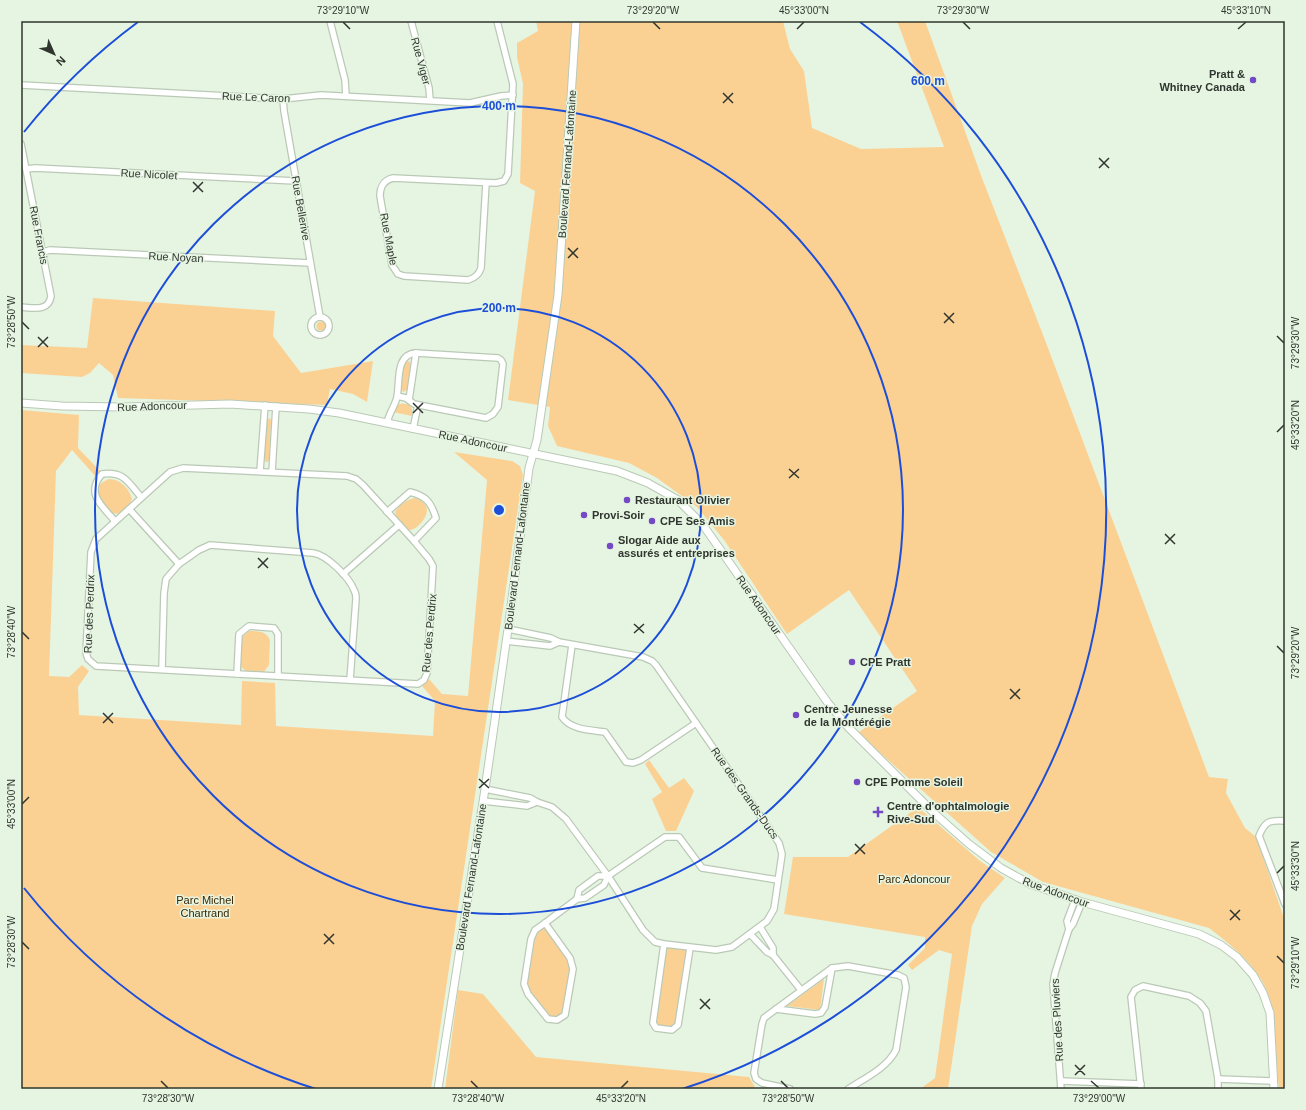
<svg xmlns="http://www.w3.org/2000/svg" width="1306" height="1110" font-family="Arial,sans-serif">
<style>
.green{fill:#fbd193}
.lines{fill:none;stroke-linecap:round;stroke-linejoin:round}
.minor-casing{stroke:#bac9b6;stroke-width:8}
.tertiary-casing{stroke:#bac9b6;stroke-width:9}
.minor{stroke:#fff;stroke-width:5.5}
.tertiary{stroke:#fff;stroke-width:7}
.ticks{fill:none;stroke:#30362f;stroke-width:1.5}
.ring{fill:none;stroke:#1d4ed8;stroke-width:2}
.poi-dot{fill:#734ac3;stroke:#e6f5e2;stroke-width:1.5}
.labels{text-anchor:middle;stroke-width:3;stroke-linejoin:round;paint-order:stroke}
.street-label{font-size:11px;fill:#30362f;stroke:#e6f5e2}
.poi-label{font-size:11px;font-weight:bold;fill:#30362f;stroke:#e6f5e2;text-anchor:start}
.park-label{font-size:11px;fill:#3a2601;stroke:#e6f5e2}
.centre{fill:#1d4ed8;stroke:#e6f5e2;stroke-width:2}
.ring-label{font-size:12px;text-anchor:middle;font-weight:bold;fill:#1d4ed8;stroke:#e6f5e2;stroke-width:3;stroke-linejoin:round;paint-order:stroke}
.neatline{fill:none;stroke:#30362f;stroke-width:1.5}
.ticks-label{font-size:10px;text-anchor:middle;fill:#30362f}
</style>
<rect width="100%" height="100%" fill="#e6f5e2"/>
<!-- green -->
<g class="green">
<path d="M536 21H783L790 49 804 71 812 128 861 149 944 147 897 21H925L982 178 1045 340 1209 777 1228 779 1226 793 1245 828 1256 837 1285 921V1089H1279C1277 1070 1275 1050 1274 1031 1272 1019 1272 1006 1268 994 1259 967 1231 945 1209 928L1043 882 991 852 878 751 859 732 917 691 849 590 787 634 724 540 697 507 657 478 629 463 557 446 548 426 550 407 508 400 535 191 520 183 523 84 517 57V43L538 31Z"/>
<path d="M93 298 275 311 273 336 301 373 373 361 367 402 353 394 330 389 327 405 118 398 113 375 99 363 90 373 82 377 21 373V345L87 348Z"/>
<circle cx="321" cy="326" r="4.5"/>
<path d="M408 361 410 362 411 366 407 390 403 392 401 389 404 364Z"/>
<path d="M404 403V404H408C412 407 413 411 412 416L393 412 397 405Z"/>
<path d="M21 410 79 415 78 448 101 472 96 477 72 450 56 471 49 676 69 677 82 665 89 671 78 687 79 715 241 725 242 681 275 683 276 726 433 736 435 701 422 686 429 679 442 694 468 696 487 480 454 452 512 461 520 466 523 475 431 1089H21Z"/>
<path d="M270 418 271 421 269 459 268 462H266L264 460 267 420Z"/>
<path d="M109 479C120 479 129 488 132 499 129 506 120 518 111 512 109 511 106 508 104 505 94 495 95 484 109 479Z"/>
<path d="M415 498C430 503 430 513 420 524 408 537 399 527 395 512 400 504 406 500 415 498Z"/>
<path d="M249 631C258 631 266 631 270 640L269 665 264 672H247L241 667 242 637Z"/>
<path d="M649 760 669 788 684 778 694 791 676 831H666L652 799 662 792 645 764Z"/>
<path d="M918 807 980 861 1005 878 982 904 972 926 948 1089H920L935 1078 952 954 939 950 912 970 908 965 925 948V937L784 914 793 857H848Z"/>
<path d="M545 923 570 958 573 969 565 1015 557 1020 548 1019 524 984 531 939Z"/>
<path d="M664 944 690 948 678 1025 672 1030 656 1028 653 1023Z"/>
<path d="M824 979 820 1010 787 1006Z"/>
<path d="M458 990 483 994 536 1057 749 1077 755 1087 752 1089H445Z"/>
</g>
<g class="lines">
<!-- minor casing -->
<g class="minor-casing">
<g id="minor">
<path d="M330 21 345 80 346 96"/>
<path d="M411 21 429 88 430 100"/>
<path d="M21 85 283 99 321 95 470 103 501 96 513 95"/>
<path d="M283 99 284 111 320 317"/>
<path d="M21 144 51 296C49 312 33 308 21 307"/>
<path d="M26 169 35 168 296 181"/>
<path d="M486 183 481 268C479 275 475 278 468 280L404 276 398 274 392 265 380 196C380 187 384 180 393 178L496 183 504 181 508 174 513 84 497 21"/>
<path d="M43 252 50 250 310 263"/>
<circle cx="320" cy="326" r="9"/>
<path d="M409 400 416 353"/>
<path d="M387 423C389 413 395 406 397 397 400 382 395 354 416 353L498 358 501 360 503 364 498 407 493 414 486 418 414 404 406 398 397 396"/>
<path d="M413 429 418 405"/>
<path d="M183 468 347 476 356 479 363 485 414 541 429 559 433 566 427 673 424 680 418 684 96 666 88 659 86 653 91 552 96 539 170 472Z"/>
<path d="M260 471 265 405"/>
<path d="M272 472 276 406"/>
<path d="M129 509 179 564"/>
<path d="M387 512 410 492C426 496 431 502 436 518L414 541"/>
<path d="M115 521C102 506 85 493 102 474 124 471 128 482 141 497"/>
<path d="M343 574 399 525"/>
<path d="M506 641 550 646 559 642"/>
<path d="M572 645 562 717C571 730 590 730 605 732L626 762 633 763 641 760 696 723"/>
<path d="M162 669 164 593 166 579 179 564 199 550 210 545 313 553C327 555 349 577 354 590 356 593 356 596 356 599L350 680"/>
<path d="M237 674 239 634 249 626 274 628 278 634V676"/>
<path d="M485 789 530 798 537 802 552 807 566 819 608 876 643 930 655 942 664 944 716 950 732 947 767 921 774 909 782 854 779 843 656 665 652 661 643 657 559 642 551 638 508 629"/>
<path d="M483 801 527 806 537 802"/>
<path d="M1285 821C1269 820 1265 821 1259 836L1285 904"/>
<path d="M577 899 579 890 598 876H608L665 837H679L702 868 778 880"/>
<path d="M545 923 570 958 573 969 565 1015 557 1020 548 1019 528 994 524 984 531 939 535 930Z"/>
<path d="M545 923 577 899 585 898 604 885 608 876"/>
<path d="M1069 929 1067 921 1075 900"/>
<path d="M750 934 767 952 773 955V948L760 927"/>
<path d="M664 944 653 1023 656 1028 672 1030 678 1025 690 948"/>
<path d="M773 955 801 990"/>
<path d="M776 1009 815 1014 821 1013 825 1007 832 968"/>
<path d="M1218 1079 1273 1081"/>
<path d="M1061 1081 1141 1084"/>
<path d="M790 1089 762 1083 756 1079 754 1073 762 1024 764 1018 832 968 848 966 898 975 904 978 906 987 896 1050C887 1068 865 1078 848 1089"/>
<path d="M1061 1089 1053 984 1055 973 1069 929 1073 924 1082 902"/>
<path d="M1141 1089 1131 997 1135 990 1143 986 1189 996 1200 1003 1206 1011 1218 1079V1089"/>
</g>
</g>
<!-- tertiary casing -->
<g class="tertiary-casing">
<g id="tertiary">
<path d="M21 403 62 406 123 407 230 404 309 409 339 413 617 471 648 483 678 500 703 525 828 703 849 728 934 813 969 844 1001 868 1030 884 1082 902 1199 934 1221 945 1237 957 1253 975 1263 993 1270 1013 1274 1089"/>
<path d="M438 1089 485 789 508 629 529 468 537 440 558 295 576 21"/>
</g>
</g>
<!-- minor -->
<use href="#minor" class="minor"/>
<!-- tertiary -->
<use href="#tertiary" class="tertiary"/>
</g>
<!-- ticks -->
<path class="ticks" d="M343 22 350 29M653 22 660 29M963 22 970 29M797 29 804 22M1238 29 1246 22M723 93 733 103M723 103 733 93M1099 158 1109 168M1099 168 1109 158M193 182 203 192M193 192 203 182M568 248 578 258M568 258 578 248M944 313 954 323M22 322 29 329M944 323 954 313M1277 336 1284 343M38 337 48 347M38 347 48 337M413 403 423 413M413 413 423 403M1277 432 1284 425M789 469 799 478M789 478 799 469M1165 534 1175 544M1165 544 1175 534M258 558 268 568M258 568 268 558M634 624 644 633M22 632 29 639M634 633 644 624M1277 646 1284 653M1010 689 1020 699M1010 699 1020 689M103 713 113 723M103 723 113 713M479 779 489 788M479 788 489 779M22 804 29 797M855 844 865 854M855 854 865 844M1277 873 1284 866M1230 910 1240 920M1230 920 1240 910M324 934 334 944M22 942 29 949M324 944 334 934M1277 956 1284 963M700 999 710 1009M700 1009 710 999M1075 1065 1085 1075M1075 1075 1085 1065M161 1081 168 1088M471 1081 478 1088M781 1081 788 1088M1091 1081 1099 1088M621 1088 628 1081"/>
<!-- distance rings -->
<g class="ring">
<circle cx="499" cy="510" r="202"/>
<circle cx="499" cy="510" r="404"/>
<path d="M316 1089A607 607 0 0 1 24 888M24 132A607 607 0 0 1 138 22M860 22A607 607 0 0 1 682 1089"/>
</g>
<!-- markers -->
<g class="poi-dot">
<circle cx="1253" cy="80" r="4"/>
<circle cx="627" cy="500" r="4"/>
<circle cx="584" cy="515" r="4"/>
<circle cx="652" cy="521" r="4"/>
<circle cx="610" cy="546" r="4"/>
<circle cx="852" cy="662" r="4"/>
<circle cx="796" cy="715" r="4"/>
<circle cx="857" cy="782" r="4"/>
<path d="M876 806h4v4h4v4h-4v4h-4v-4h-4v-4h4z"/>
</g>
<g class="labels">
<!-- street labels -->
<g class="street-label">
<text transform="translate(421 61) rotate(75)" y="4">Rue Viger</text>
<text transform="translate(256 97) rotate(2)" y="4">Rue Le Caron</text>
<text transform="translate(567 164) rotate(-86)" y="4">Boulevard Fernand-Lafontaine</text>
<text transform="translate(149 174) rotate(3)" y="4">Rue Nicolet</text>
<text transform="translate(301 208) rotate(80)" y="4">Rue Bellerive</text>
<text transform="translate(39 235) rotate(79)" y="4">Rue Francis</text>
<text transform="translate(389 239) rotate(79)" y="4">Rue Maple</text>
<text transform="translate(176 257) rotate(3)" y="4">Rue Noyan</text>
<text transform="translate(152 406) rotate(-2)" y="4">Rue Adoncour</text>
<text transform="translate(473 441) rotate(12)" y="4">Rue Adoncour</text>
<text transform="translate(517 556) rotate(-83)" y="4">Boulevard Fernand-Lafontaine</text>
<text transform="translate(759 605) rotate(55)" y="4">Rue Adoncour</text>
<text transform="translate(89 614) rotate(-88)" y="4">Rue des Perdrix</text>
<text transform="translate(429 633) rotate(-85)" y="4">Rue des Perdrix</text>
<text transform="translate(745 793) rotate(55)" y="4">Rue des Grands-Ducs</text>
<text transform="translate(471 877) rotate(-81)" y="4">Boulevard Fernand-Lafontaine</text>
<text transform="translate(1056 892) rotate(20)" y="4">Rue Adoncour</text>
<text transform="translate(1057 1020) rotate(-93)" y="4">Rue des Pluviers</text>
</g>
<!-- poi labels -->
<g class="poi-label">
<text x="1245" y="78" text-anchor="end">Pratt &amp;<tspan x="1245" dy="13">Whitney Canada</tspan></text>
<text x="635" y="504">Restaurant Olivier</text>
<text x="592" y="519">Provi-Soir</text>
<text x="660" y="525">CPE Ses Amis</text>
<text x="618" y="544">Slogar Aide aux<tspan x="618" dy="13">assurés et entreprises</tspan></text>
<text x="860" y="666">CPE Pratt</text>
<text x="804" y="713">Centre Jeunesse<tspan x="804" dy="13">de la Montérégie</tspan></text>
<text x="865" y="786">CPE Pomme Soleil</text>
<text x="887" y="810">Centre d'ophtalmologie<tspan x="887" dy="13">Rive-Sud</tspan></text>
</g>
<!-- park labels -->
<g class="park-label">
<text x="914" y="883">Parc Adoncour</text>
<text x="205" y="904">Parc Michel<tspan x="205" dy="13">Chartrand</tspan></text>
</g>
</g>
<circle cx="499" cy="510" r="6" class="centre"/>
<g class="ring-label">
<text x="928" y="85">600 m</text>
<text x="499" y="110">400 m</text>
<text x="499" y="312">200 m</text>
</g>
<!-- border -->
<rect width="1306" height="1110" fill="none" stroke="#e6f5e2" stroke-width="44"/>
<!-- north arrow -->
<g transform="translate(54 54) rotate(135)" stroke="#e6f5e2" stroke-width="3" paint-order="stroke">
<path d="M0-3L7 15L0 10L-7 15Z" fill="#30362f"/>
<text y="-6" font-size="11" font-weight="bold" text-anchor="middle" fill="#30362f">N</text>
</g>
<rect x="22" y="22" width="1262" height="1066" class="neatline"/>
<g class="ticks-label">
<text x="343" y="14">73°29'10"W</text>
<text x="653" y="14">73°29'20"W</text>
<text x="804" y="14">45°33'00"N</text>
<text x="963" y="14">73°29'30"W</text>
<text x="1246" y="14">45°33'10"N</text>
<text transform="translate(11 322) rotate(-90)" y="4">73°28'50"W</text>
<text transform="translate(1295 343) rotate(-90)" y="4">73°29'30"W</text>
<text transform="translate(1295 425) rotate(-90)" y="4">45°33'20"N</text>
<text transform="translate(11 632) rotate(-90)" y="4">73°28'40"W</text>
<text transform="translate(1295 653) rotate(-90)" y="4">73°29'20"W</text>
<text transform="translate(11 804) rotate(-90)" y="4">45°33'00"N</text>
<text transform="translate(1295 866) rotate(-90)" y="4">45°33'30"N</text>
<text transform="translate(11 942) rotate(-90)" y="4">73°28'30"W</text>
<text transform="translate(1295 963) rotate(-90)" y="4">73°29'10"W</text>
<text x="168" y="1102">73°28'30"W</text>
<text x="478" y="1102">73°28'40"W</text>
<text x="621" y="1102">45°33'20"N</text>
<text x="788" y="1102">73°28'50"W</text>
<text x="1099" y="1102">73°29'00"W</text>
</g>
</svg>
